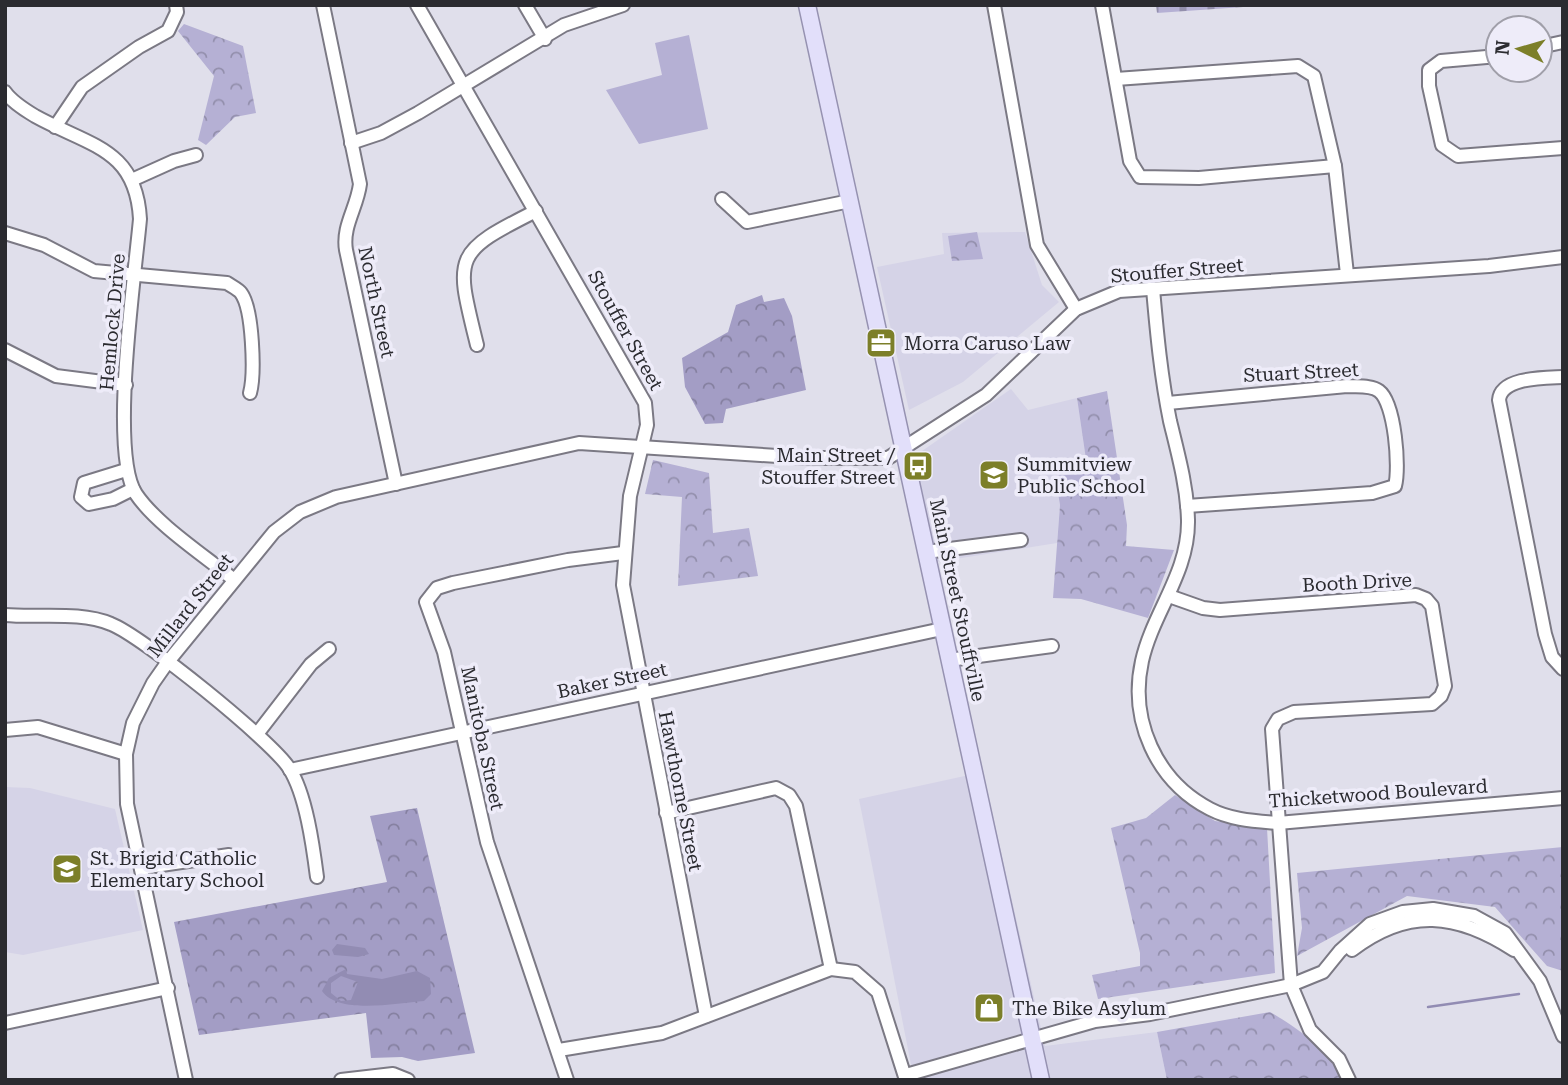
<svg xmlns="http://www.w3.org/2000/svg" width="1568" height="1085" font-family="'Roboto Serif',serif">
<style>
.built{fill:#d5d3e7}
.grass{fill:#b5b0d4}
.forest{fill:url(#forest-crowns)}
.cemetery{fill:url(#cemetery-stones)}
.park{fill:url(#park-crowns)}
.water{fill:#928cb3;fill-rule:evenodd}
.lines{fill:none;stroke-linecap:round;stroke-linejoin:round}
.stream{stroke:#928cb3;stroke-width:2.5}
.minor-casing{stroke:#7b7984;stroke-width:16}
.major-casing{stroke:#9692b1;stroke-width:19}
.minor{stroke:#fff;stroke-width:12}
.major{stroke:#e2dffa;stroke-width:16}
.labels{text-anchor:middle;stroke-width:7;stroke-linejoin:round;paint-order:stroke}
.street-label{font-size:19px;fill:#2b2b30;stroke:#eeecf9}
.poi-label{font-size:19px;fill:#2b2b30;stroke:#eeecf9;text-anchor:start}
</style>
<defs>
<pattern id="forest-crowns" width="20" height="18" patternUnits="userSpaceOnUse" patternTransform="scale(1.75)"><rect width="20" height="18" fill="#a39dc5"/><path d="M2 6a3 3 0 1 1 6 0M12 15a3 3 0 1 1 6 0" fill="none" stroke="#8580a0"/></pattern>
<pattern id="cemetery-stones" width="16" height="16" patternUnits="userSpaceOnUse" patternTransform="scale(1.75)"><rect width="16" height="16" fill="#b5b0d4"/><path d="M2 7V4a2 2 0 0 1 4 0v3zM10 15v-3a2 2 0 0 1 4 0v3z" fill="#938fac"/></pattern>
<pattern id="park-crowns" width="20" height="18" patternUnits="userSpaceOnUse" patternTransform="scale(1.75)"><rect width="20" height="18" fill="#b5b0d4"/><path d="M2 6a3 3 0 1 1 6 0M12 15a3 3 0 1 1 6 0" fill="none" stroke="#938fac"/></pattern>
</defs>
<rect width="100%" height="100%" fill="#e0dfeb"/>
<!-- built -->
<g class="built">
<path d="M1025 232 1042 285 1059 302 963 382 909 410 877 267 944 254 942 233Z"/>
<path d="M1011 389 1028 410 1077 398 1088 473 1055 477 1060 505 1057 543 936 562 912 458Z"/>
<path d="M983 772 1045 1046 1157 1032 1167 1080H914L859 799Z"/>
<path d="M5 787 30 788 115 809 143 930 23 955 5 952Z"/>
</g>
<!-- grass -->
<path class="grass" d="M689 35 708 129 639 144 606 90 662 75 655 43Z"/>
<!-- forest -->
<g class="forest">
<path d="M762 295 764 302 784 298 792 316 806 390 726 409 723 423 705 424 685 387 682 358 728 332 736 305Z"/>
<path d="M417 808 475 1053 418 1061 402 1057 371 1058 366 1013 199 1035 174 922 387 882 370 816Z"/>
</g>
<!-- cemetery -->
<path class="cemetery" d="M1156 5H1272L1157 13Z"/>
<!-- park -->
<g class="park">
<path d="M184 24 243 46 256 113 235 117 206 145 198 140 214 76 178 31Z"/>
<path d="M977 232 983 259 952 261 948 236Z"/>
<path d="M1107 391 1127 525 1126 546 1174 550 1148 618 1081 599 1053 598 1060 505 1055 476 1088 473 1077 398Z"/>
<path d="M653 460 709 473 713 533 749 528 758 576 678 586 682 497 645 494Z"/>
<path d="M1175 795 1215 821 1267 828 1275 973 1098 999 1092 975 1140 966V953L1111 828 1146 818Z"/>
<path d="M1563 847V971L1547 966 1495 907 1407 896 1297 956 1302 928 1297 873Z"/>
<path d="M1270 1012C1294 1026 1333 1051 1340 1080H1167L1157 1032Z"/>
</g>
<!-- water -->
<g class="water">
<path d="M337 944 365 948 369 954 358 957 334 955 332 950Z"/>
<path d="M346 969 347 974 382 979 417 971 430 978 431 994 424 1001C396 1003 339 1015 322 991L329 978ZM341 976 358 982 351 1000 341 1001 331 993V983Z"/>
</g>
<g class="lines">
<!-- stream -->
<g class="stream">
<path d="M1428 1007 1519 994"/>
<path d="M1559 1080 1563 1078"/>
</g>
<!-- minor casing -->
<g class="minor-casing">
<g id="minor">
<path d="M323 5 360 184C357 208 342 226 346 250L396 484"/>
<path d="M417 5 645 403 647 425 630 496 623 585 706 1016"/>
<path d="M525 5 545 39"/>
<path d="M994 5 1037 245 1076 309"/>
<path d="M1102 5 1130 161 1140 177 1199 178 1335 166"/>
<path d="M1540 47 1563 42"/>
<path d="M1498 56 1441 61 1429 70V86L1442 145 1458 156 1563 148"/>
<path d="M1116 79 1298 66 1314 76 1335 166 1347 274"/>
<path d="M5 92C12 102 25 110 35 116 89 146 136 148 140 219 135 275 109 453 136 494 156 524 205 556 233 579"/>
<path d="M55 127 82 87 139 47 168 31 177 12 176 5"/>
<path d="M351 143 381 133 418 113 564 25 623 5"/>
<path d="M134 179 174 161 196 155"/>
<path d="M722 199 747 222 850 201"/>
<path d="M5 233 44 245 94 271 227 283C231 286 238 289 241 293 253 309 255 374 250 393"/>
<path d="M1153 289C1157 334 1161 377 1170 421 1178 454 1187 486 1188 520 1189 573 1153 612 1142 661 1129 720 1156 781 1210 809 1231 820 1255 821 1278 823L1563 798"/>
<path d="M477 345C455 256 452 253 536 211"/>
<path d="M5 350 56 376 126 385"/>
<path d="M1563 377C1544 378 1501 377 1499 400L1545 634 1552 657 1563 669"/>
<path d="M1168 403 1347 386C1357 387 1371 385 1379 391 1395 403 1400 468 1395 486L1372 493 1187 506"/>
<path d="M126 470 84 483 81 497 89 504 113 499 133 489"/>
<path d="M926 552 1021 540"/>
<path d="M1169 596 1203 608 1220 610 1416 595 1426 599 1432 606 1445 686 1441 696 1432 704 1294 712 1278 719 1272 729 1291 985 1310 1030 1339 1059 1349 1080"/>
<path d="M5 615C39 618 80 611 111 624 142 636 272 741 289 768 306 794 313 846 317 877"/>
<path d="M949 660 1052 646"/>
<path d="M5 730 38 727 126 754"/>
<path d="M257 734 311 664 329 649"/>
<path d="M290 770 942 629"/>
<path d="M666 813 776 788 789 795 796 806 831 969"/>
<path d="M141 868 229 855"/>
<path d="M1352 950C1408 907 1457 913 1514 950"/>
<path d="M5 1023 168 988"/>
<path d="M559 1050 662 1033 831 969 855 972 878 992 906 1080"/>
<path d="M906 1075 1095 1021 1150 1014 1291 985 1323 972 1340 951 1370 924 1403 912 1433 909 1474 916 1505 933 1540 981 1563 1036"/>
<path d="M186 1080 127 804 126 754 133 723 153 683 167 663 274 532 300 512 336 497 579 443 808 458H888L986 395 1076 309 1119 291 1489 266 1563 257"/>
<path d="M341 1080 393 1074 408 1080"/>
<path d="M567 1080 487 842 444 652 426 602 437 588 453 583 568 560 623 553"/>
</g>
</g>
<!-- major casing -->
<g class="major-casing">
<path id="major" d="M807 5 1041 1080"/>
</g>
<!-- minor -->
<use href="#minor" class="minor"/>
<!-- major -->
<use href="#major" class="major"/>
</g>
<!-- icons -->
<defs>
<g id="office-square" transform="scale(1.575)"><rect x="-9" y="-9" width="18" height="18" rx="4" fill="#7c7f29" stroke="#eeecf9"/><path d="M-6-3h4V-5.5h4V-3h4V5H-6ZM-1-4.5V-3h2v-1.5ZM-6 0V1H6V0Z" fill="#fff"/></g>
<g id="bus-square" transform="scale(1.575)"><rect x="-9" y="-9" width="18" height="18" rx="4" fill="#7c7f29" stroke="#eeecf9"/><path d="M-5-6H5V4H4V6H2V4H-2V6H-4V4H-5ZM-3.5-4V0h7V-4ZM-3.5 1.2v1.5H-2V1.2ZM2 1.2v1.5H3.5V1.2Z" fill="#fff"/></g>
<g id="school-square" transform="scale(1.575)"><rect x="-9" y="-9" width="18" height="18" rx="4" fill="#7c7f29" stroke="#eeecf9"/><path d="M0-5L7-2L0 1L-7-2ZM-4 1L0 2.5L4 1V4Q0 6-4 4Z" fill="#fff"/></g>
<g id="shop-square" transform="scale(1.575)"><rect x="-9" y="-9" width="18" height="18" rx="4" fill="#7c7f29" stroke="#eeecf9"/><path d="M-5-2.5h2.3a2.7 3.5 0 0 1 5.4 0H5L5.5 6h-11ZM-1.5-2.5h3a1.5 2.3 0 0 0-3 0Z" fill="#fff"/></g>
</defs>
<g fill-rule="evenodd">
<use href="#office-square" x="881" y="343"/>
<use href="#bus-square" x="918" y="466"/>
<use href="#school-square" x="994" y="475"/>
<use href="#school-square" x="67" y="869"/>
<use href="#shop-square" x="989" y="1008"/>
</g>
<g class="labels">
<!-- street labels -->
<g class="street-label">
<text transform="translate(1177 270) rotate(-5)" y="7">Stouffer Street</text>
<text transform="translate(377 302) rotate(78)" y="7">North Street</text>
<text transform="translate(112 322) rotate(-85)" y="7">Hemlock Drive</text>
<text transform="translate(626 330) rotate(61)" y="7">Stouffer Street</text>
<text transform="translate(1301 372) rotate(-3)" y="7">Stuart Street</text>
<text transform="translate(1357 582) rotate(-3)" y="7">Booth Drive</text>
<text transform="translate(958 600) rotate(78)" y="7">Main Street Stouffville</text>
<text transform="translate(190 605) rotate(-52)" y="7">Millard Street</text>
<text transform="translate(612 680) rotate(-12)" y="7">Baker Street</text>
<text transform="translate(483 738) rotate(78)" y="7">Manitoba Street</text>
<text transform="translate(681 791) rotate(79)" y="7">Hawthorne Street</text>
<text transform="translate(1378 793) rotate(-4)" y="7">Thicketwood Boulevard</text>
</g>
<!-- poi labels -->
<g class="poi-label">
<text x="904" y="350">Morra Caruso Law</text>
<text x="895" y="462" text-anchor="end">Main Street /<tspan x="895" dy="22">Stouffer Street</tspan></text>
<text x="1017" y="471">Summitview<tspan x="1017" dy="22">Public School</tspan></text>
<text x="90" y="865">St. Brigid Catholic<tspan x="90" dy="22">Elementary School</tspan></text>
<text x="1012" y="1015">The Bike Asylum</text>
</g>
</g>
<!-- border -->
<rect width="1568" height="1085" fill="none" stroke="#2b2b30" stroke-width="14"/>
<!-- north arrow -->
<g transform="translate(1519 49) rotate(275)"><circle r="33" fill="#eeecf9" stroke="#a09fa9" stroke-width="2"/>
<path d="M0-5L12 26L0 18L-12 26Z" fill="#7c7f29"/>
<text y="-10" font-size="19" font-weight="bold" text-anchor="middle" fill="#2b2b30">N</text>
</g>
</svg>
